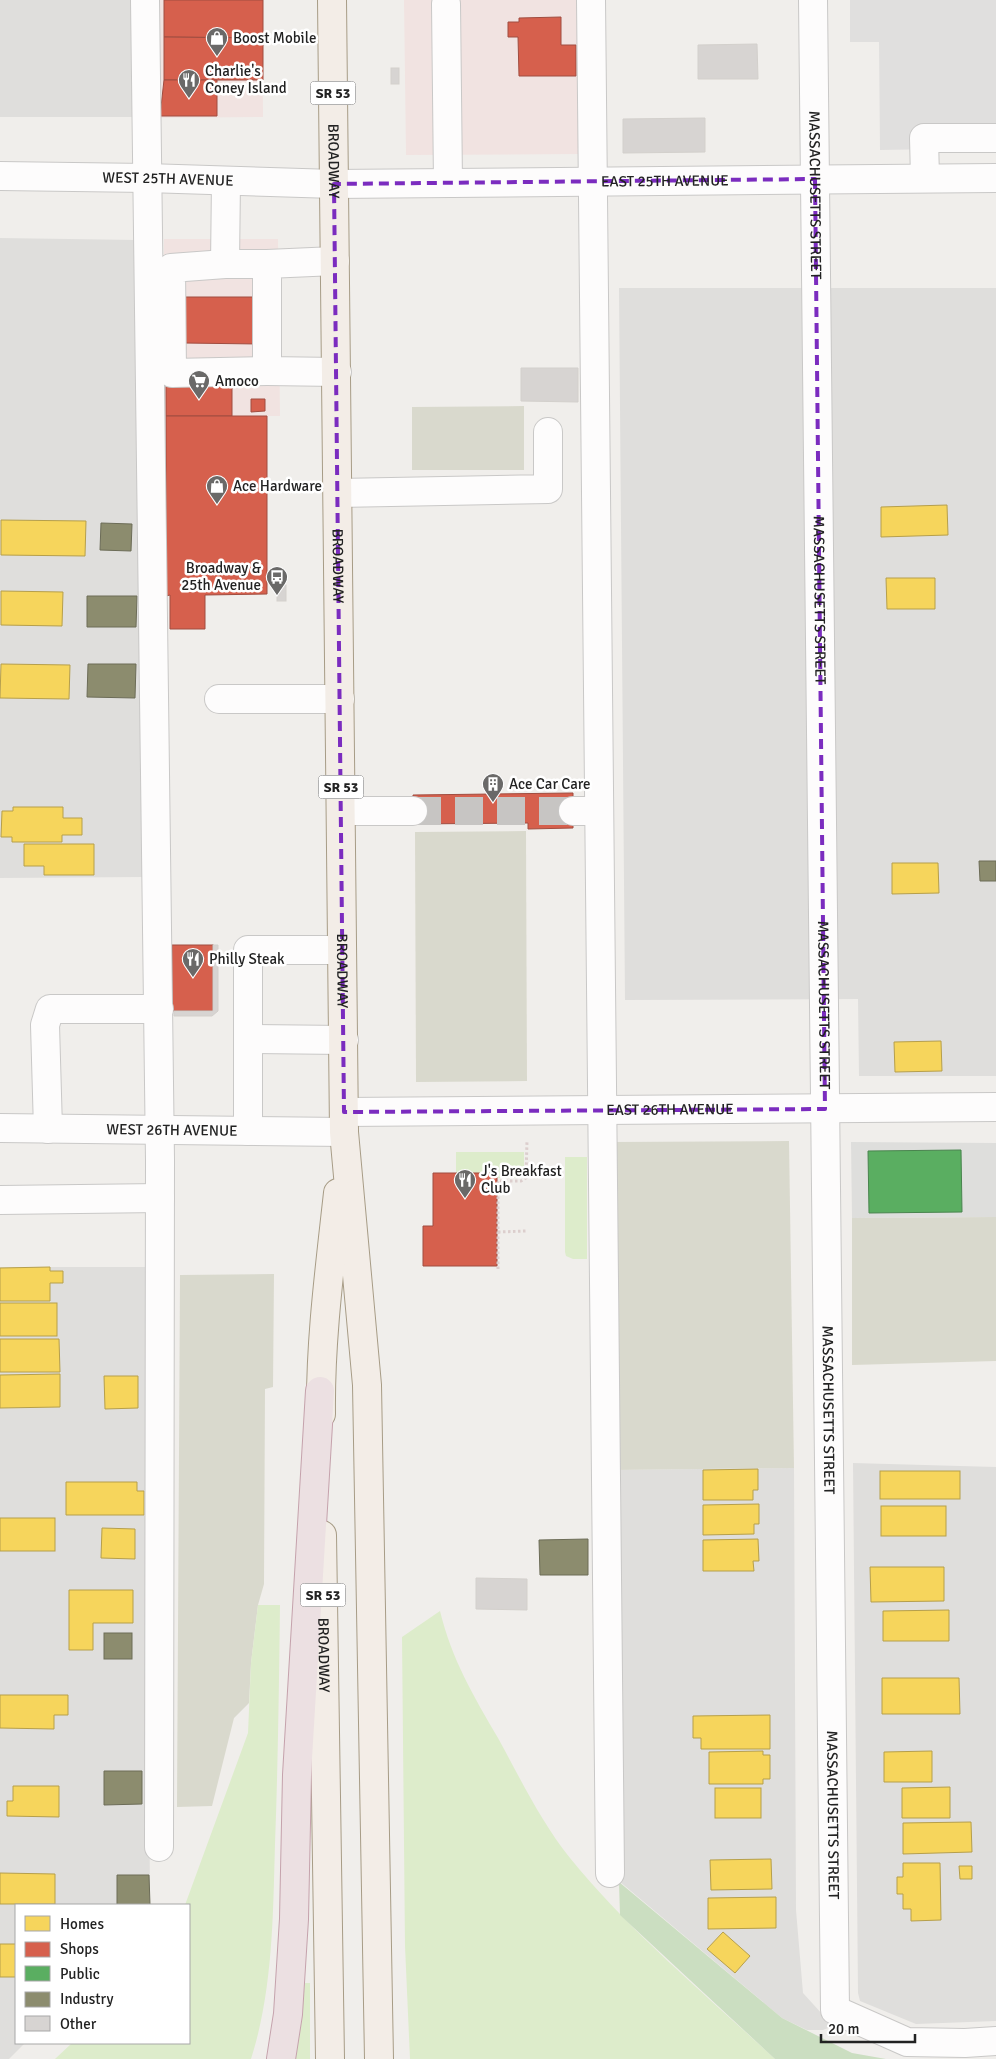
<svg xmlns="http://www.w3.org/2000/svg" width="996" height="2059" font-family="Signika,sans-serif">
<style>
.residential{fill:#dfdedc}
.commercial{fill:#f1e3e1}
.religious{fill:#dededc}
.construction{fill:#d9d9cd}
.grass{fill:#ddeccb}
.forest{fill:#cbdec1}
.parking{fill:#e0dfde}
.homes{fill:#f6d55c;stroke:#b69f4b}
.shops{fill:#d6604d;stroke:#a04d40}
.public{fill:#5aae61;stroke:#49844e}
.industry{fill:#8c8c6e;stroke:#6c6c57}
.building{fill:#d7d4d2;stroke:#d3d0cc}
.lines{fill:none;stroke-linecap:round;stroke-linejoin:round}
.minor-tunnel{stroke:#c7c5c3;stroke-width:28;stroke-dasharray:28 14;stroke-linecap:butt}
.minor-casing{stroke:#c9c8c7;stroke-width:30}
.major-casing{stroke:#a79c86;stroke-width:30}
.highway-casing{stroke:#c5a2ac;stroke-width:30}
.path{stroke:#dccecd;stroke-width:3;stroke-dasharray:2.5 2.5;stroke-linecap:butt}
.minor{stroke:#fdfcfc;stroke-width:28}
.major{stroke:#f3ede7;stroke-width:28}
.highway{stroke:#ece0e2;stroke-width:28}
.marked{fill:none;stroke:#7b2cbf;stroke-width:4;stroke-dasharray:10 6;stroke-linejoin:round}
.labels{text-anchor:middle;stroke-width:5;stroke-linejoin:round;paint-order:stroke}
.shield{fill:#fff;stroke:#646464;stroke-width:1}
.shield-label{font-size:14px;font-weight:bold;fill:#222}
.poi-label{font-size:15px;fill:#222;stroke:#fff;text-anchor:start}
.street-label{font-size:15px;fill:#222;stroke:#fff}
</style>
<rect width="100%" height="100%" fill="#f0eeeb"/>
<!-- residential -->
<g class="residential">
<path d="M0 0H132L133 117H0Z"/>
<path d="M0 238 137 240 143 877 0 878Z"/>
<path d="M619 288H996V1076H859L858 999 625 1000Z"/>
<path d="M0 1267H146L150 1905H16V2043H25L9 2059H0Z"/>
<path d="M853 1463 996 1467V2021L916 2024 860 2001 858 1993Z"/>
<path d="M794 1468 796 1910 803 1993 833 2026 823 2030H807L782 2018 619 1881 614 1470Z"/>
</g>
<!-- commercial -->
<g class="commercial">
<path d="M159 0H262L263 117 160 118Z"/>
<path d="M404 0H578L579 154 406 155Z"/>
<path d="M164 239H278L280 416H163Z"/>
</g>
<!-- religious -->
<path class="religious" d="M851 1142 996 1143V1217L852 1218Z"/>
<!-- construction -->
<g class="construction">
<path d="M524 406V470H412V407Z"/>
<path d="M526 831 527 1081 416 1082 415 832Z"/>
<path d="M789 1141 794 1468 614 1470 611 1142Z"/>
<path d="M996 1217V1361L852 1365V1218Z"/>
<path d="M274 1274 273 1387 265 1389 264 1584 258 1605 251 1663 249 1703 234 1718 212 1806 177 1807 180 1275Z"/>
</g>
<!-- grass -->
<g class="grass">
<path d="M456 1152H524V1176L520 1178H497V1173H456Z"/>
<path d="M565 1157H587V1259H573L566 1256 565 1252Z"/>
<path d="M258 1605H280C279 1685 278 1764 275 1844 273 1916 273 1990 251 2059H55L72 2043H189V1905H185L248 1733 251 1663Z"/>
<path d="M440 1611C452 1660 473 1695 498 1738 520 1778 541 1822 570 1858 630 1932 705 1994 775 2059H410L405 1946 402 1637Z"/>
<path d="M305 1983H310V2059H295Z"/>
</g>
<!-- forest -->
<path class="forest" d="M619 1882 782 2018 852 2053 886 2059H775L620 1915Z"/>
<!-- parking -->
<path class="parking" d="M850 0H996V148L880 150 879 42H850Z"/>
<!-- homes -->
<g class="homes">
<path d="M947 505 948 535 881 537V507Z"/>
<path d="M1 520 86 521 85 556 1 555Z"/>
<path d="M886 578H935V609H887Z"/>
<path d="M1 591 63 592 62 626 1 625Z"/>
<path d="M1 664 70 665 69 699 0 698Z"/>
<path d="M13 807H63V818H82V835H62V842H12V837H1L2 811H13Z"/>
<path d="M24 844H94V875H44V866H24Z"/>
<path d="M892 863H938L939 893 892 894Z"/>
<path d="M941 1041 942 1071 895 1072 894 1042Z"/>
<path d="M50 1267V1271H63V1283H50V1301H0V1268Z"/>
<rect x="0" y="1303" width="57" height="33"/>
<path d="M0 1339H59L60 1372H0Z"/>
<path d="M60 1374V1407L0 1408V1375Z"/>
<path d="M104 1376H138V1408L105 1409Z"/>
<path d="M758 1469V1490H753V1500H703V1470Z"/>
<rect x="880" y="1471" width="80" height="28"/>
<path d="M66 1482H137V1491H144V1515H66Z"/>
<path d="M759 1504V1524H754V1534L703 1535V1505Z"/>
<rect x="881" y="1506" width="65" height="30"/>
<rect x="0" y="1518" width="55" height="33"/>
<path d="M102 1528 135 1529V1559L101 1558Z"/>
<path d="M758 1539 759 1561H753L754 1571H703V1540Z"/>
<path d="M870 1567H944V1601L871 1602Z"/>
<path d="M69 1590H133V1623H93V1650H69Z"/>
<path d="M949 1610V1641H883V1611Z"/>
<path d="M882 1678H959L960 1714H882Z"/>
<path d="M0 1695H68V1715H54V1729L0 1728Z"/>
<path d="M770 1715V1749H701V1738H693V1716Z"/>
<path d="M763 1751V1755H770V1779H763V1784H709V1752Z"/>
<path d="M932 1751V1782H884V1752Z"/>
<path d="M13 1786H59V1817L7 1816V1801H13Z"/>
<path d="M950 1787V1818H902V1788Z"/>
<rect x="715" y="1788" width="46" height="30"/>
<path d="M971 1822 972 1852 903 1854V1823Z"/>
<path d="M771 1859 772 1889 711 1890 710 1860Z"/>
<path d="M903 1863H940L941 1920 911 1921V1909H903V1894H897V1877H903Z"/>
<path d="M959 1866H972V1879H960Z"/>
<path d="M0 1873 55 1874V1904H0Z"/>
<path d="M776 1897V1928L708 1929V1898Z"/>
<path d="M723 1932 750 1956 735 1973 707 1949Z"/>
<rect x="0" y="1944" width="16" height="33"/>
</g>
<!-- shops -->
<g class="shops">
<path d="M164 0H263V38L164 37Z"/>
<path d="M561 17V45H576V76H519L518 37H508V22H519V18Z"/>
<path d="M164 37 263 38V80H164Z"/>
<path d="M164 80H217V116H160Z"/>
<path d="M184 297H258V344L184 343Z"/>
<path d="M166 383 232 384V416H166Z"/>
<path d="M251 399H265V411L251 412Z"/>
<path d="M166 416H267V594L205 595V629H170V595L166 596Z"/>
<path d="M573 793V828L528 829V823L413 824V795Z"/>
<rect x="172" y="945" width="41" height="66"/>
<path d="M433 1173H497V1266H423V1226H433Z"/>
</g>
<!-- public -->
<path class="public" d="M961 1150 962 1212 869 1213 868 1151Z"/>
<!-- industry -->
<g class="industry">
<path d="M101 523 132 524 131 551 100 550Z"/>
<path d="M87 596H137L136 627H87Z"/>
<path d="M88 664H136L135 698 87 697Z"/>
<path d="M979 861H996V881H980Z"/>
<path d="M588 1539V1575H540L539 1540Z"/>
<rect x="104" y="1633" width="28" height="26"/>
<path d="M104 1771H142V1804L104 1805Z"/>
<path d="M117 1875H149L150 1905H117Z"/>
</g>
<!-- building -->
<g class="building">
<path d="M757 44 758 79H698V45Z"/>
<rect x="391" y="68" width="8" height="16"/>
<path d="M705 118V152L623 153V119Z"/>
<path d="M521 368H578V402L521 401Z"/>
<rect x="277" y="585" width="9" height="16"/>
<path d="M213 945H218V1011L212 1016H174V1011H213Z"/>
<path d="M476 1578 527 1579V1610L476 1609Z"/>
</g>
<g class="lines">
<!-- minor-tunnel -->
<path class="minor-tunnel" d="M413 811H573"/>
<!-- minor casing -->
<g class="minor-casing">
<g id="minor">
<path d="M145 0 160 1160 159 1847"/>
<path d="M591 0 610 1873"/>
<path id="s1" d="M813 0 835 2010 907 2042 965 2043 996 2041"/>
<path d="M446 4 448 183"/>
<path id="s2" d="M0 176 147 178 334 184 996 178"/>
<path d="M925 178 924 138H996"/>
<path d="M226 181 225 264H267"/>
<path d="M335 261 267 264V371L337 372"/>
<path d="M225 264 171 268 172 373 267 371"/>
<path d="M338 493 548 489V432"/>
<path d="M219 699H340"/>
<path d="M341 811H413"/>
<path d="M573 811H599"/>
<path d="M248 1039 344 1040"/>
<path id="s3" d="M344 1112 996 1107"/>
<path id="s4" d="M0 1128 344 1132"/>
<path d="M48 1129 45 1025 50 1009H159"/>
<path d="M248 1131V950H342"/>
<path d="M0 1200 160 1198"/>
</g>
</g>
<!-- major casing -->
<g class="major-casing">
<g id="major">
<path id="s5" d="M332 0 344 1132 367 1385 379 2059"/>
<path d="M321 1414C320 1341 330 1266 338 1193"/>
<path id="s6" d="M322 1535 330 2059"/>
</g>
</g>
<!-- highway casing -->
<g class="highway-casing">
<path id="highway" d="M281 2059 288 2014 294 1919 297 1775 320 1391"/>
</g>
<!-- path -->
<g class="path">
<path d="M498 1232 526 1231"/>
<path d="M498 1269V1181H521L526 1178 527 1140"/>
</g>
<!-- minor -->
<use href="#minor" class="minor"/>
<!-- major -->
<use href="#major" class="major"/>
<!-- highway -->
<use href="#highway" class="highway"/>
</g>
<!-- marked area -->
<path class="marked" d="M815 179 825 1109 344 1112 334 184Z"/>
<!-- icons -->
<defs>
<g id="shop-pin" transform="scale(1.125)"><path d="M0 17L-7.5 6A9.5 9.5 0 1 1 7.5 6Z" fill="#6a6968" stroke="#fff"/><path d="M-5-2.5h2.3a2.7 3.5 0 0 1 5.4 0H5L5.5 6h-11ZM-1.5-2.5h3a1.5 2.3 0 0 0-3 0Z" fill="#fff"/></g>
<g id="restaurant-pin" transform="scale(1.125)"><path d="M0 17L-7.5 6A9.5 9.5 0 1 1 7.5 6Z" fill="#6a6968" stroke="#fff"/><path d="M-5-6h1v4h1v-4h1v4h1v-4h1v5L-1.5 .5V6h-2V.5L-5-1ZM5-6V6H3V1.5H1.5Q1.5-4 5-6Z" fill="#fff"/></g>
<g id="supermarket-pin" transform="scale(1.125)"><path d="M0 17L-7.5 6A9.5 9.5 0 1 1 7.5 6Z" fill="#6a6968" stroke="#fff"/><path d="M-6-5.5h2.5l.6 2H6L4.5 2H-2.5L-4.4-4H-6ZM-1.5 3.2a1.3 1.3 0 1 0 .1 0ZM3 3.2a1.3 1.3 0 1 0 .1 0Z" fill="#fff"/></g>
<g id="bus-pin" transform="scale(1.125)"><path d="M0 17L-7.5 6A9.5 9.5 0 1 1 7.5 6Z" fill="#6a6968" stroke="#fff"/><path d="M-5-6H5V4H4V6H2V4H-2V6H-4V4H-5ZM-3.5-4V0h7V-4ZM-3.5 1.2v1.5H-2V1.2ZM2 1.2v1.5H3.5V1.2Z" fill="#fff"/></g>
<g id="building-pin" transform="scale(1.125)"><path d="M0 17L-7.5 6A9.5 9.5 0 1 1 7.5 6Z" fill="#6a6968" stroke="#fff"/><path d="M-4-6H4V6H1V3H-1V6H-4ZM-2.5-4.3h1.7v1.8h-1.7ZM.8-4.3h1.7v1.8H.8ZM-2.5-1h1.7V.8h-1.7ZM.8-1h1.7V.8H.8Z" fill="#fff"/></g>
</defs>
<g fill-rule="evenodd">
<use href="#shop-pin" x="217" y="38"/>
<use href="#restaurant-pin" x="189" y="80"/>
<use href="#supermarket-pin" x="199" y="381"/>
<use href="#shop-pin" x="217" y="486"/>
<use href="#bus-pin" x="277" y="577"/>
<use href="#building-pin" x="493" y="784"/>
<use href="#restaurant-pin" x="193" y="959"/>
<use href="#restaurant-pin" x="465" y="1180"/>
</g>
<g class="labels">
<!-- shield labels -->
<g class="shield">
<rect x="310.5" y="81.5" width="45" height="23" rx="4"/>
<rect x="318.5" y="775.5" width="45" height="23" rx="4"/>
<rect x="300.5" y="1583.5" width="45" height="23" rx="4"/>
</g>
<g class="shield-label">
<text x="333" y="98">SR 53</text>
<text x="341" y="792">SR 53</text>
<text x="323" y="1600">SR 53</text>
</g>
<!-- poi labels -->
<g class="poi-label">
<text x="233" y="43">Boost Mobile</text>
<text x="205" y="76">Charlie's<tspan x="205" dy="17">Coney Island</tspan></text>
<text x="215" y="386">Amoco</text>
<text x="233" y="491">Ace Hardware</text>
<text x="261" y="573" text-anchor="end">Broadway &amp;<tspan x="261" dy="17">25th Avenue</tspan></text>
<text x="509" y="789">Ace Car Care</text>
<text x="209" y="964">Philly Steak</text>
<text x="481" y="1176">J's Breakfast<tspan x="481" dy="17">Club</tspan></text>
</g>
<!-- street labels -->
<g class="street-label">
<text dy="5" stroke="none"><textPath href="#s5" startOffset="161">BROADWAY</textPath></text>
<text dy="5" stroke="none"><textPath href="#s2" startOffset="168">WEST 25TH AVENUE</textPath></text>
<text dy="5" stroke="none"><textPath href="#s2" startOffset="665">EAST 25TH AVENUE</textPath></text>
<text dy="5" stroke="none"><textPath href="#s1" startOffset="195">MASSACHUSETTS STREET</textPath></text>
<text dy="5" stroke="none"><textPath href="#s5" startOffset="566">BROADWAY</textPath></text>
<text dy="5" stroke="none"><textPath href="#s1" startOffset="600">MASSACHUSETTS STREET</textPath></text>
<text dy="5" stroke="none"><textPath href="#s5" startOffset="971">BROADWAY</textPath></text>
<text dy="5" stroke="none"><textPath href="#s1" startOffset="1005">MASSACHUSETTS STREET</textPath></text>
<text dy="5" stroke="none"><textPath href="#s3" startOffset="326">EAST 26TH AVENUE</textPath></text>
<text dy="5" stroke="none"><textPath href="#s4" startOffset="172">WEST 26TH AVENUE</textPath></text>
<text dy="5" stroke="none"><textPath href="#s1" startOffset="1410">MASSACHUSETTS STREET</textPath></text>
<text dy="5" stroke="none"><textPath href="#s6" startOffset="120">BROADWAY</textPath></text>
<text dy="5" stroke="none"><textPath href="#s1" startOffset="1815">MASSACHUSETTS STREET</textPath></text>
</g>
</g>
<!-- legend -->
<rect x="15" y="1904" width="175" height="140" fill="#ffffff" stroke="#a7a7a7"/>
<rect x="25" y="1916" width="25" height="15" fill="#f6d55c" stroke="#a7a7a7"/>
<text x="60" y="1929" font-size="15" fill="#222222">Homes</text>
<rect x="25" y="1942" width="25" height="15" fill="#d6604d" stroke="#a7a7a7"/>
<text x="60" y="1954" font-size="15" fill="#222222">Shops</text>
<rect x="25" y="1966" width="25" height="15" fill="#5aae61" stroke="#a7a7a7"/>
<text x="60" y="1979" font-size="15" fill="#222222">Public</text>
<rect x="25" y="1992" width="25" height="15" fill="#8c8c6e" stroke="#a7a7a7"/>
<text x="60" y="2004" font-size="15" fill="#222222">Industry</text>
<rect x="25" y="2016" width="25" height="15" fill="#d7d4d2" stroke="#a7a7a7"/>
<text x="60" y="2029" font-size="15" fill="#222222">Other</text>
<!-- scale -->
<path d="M821 2034v8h94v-8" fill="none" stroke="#222222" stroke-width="2.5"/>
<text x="828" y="2034" font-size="15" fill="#222222" stroke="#ffffff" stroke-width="4" paint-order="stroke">20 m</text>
</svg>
